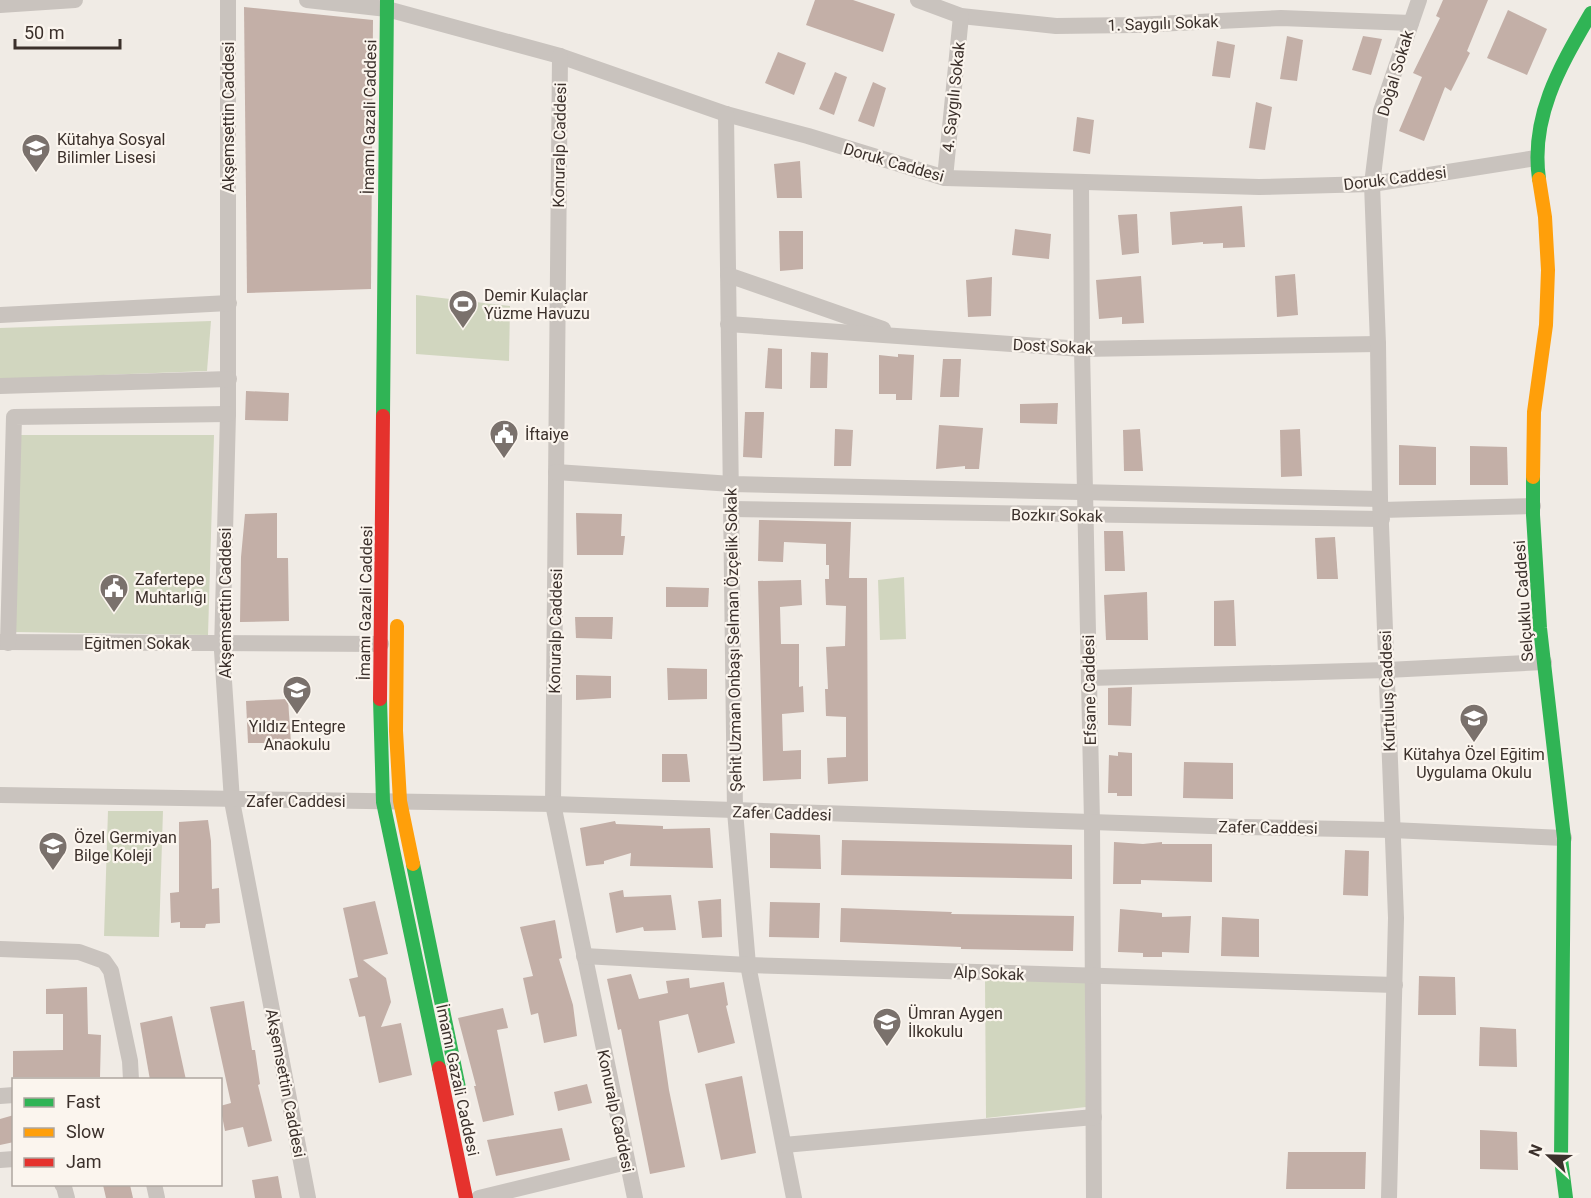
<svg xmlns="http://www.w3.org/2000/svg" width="1591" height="1198" font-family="Roboto,sans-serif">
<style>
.green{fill:#d1d6bf}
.building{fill:#c3afa7}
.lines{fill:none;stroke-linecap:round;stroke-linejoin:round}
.street{stroke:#c9c3be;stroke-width:16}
.fast{stroke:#30b455;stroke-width:14}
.slow{stroke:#ff9f0a;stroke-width:14}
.jam{stroke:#e5322d;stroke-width:14}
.labels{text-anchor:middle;stroke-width:4.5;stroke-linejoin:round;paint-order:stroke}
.street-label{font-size:16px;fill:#3b302b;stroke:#fbf5ee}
.poi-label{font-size:16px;fill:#3b302b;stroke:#fbf5ee;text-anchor:start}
</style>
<rect width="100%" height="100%" fill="#f0ebe5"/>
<!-- green -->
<g class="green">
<path d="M416 295 510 306 509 361 416 354Z"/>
<path d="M211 321 207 371 0 379V328Z"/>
<path d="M20 435H214L208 635 15 632Z"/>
<path d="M904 577 906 639 880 640 878 580Z"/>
<path d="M108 811H163L159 937 104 936Z"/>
<path d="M985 979 1085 983 1086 1107 986 1118Z"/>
</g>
<!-- building -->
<g class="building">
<path d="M815 0H853L895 14 883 52 806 25Z"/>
<path d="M1443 0H1488L1467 51 1470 53 1451 91 1445 87 1424 141 1399 131 1422 77 1413 73 1440 18 1436 16Z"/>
<path d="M244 7 373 20 371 289 247 293Z"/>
<path d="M1508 10 1547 29 1527 75 1487 58Z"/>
<path d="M1287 36 1303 40 1297 81 1280 79Z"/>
<path d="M1363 36 1382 39 1371 75 1352 70Z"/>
<path d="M1217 41 1235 45 1230 78 1212 76Z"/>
<path d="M778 52 806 63 794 95 765 83Z"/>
<path d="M835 72 847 77 834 115 819 109Z"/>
<path d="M873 82 886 88 874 127 858 121Z"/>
<path d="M1256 102 1272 107 1265 150 1249 148Z"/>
<path d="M1077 117 1094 120 1090 154 1073 151Z"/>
<path d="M800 161 802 198H777L774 164Z"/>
<path d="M1242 206 1245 247 1223 248V243L1203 244V242L1172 245 1170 212Z"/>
<path d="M1137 214 1139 253 1122 255 1118 215Z"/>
<path d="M1015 229 1051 234 1049 259 1012 255Z"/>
<path d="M779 231H803V269L780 271Z"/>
<path d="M1295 274 1298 315 1277 317 1275 276Z"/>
<path d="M1141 276 1144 323 1122 324V317L1099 319 1096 280Z"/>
<path d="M992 277 991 316 968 317 966 280Z"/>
<path d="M768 348 782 349V389L765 388Z"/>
<path d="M811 352 828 353 827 388H810Z"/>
<path d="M898 354 914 355 912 400H896V394H879V355L898 357Z"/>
<path d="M943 359H961L959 397H940Z"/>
<path d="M246 391 289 393 288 421 245 420Z"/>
<path d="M1058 403 1057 424 1020 423V404Z"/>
<path d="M745 412H764L762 458 743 457Z"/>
<path d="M939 425 983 428 979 469H965V466L936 469Z"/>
<path d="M835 429 853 430 851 466H834Z"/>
<path d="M1140 429 1143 471H1124L1123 430Z"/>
<path d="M1300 429 1302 476 1281 477 1280 430Z"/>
<path d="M1399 445 1436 447V485H1399Z"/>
<path d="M1470 446 1507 447 1508 485H1470Z"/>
<path d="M277 513V558H288L289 621 240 622 241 557 245 514Z"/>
<path d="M576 513 622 514 621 536H625L623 555H577Z"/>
<path d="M759 520 851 522 849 578H867L868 781 828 784 827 758 846 757V717L826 716 825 689H828L826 647 845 646 846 606 826 605 825 579H829V565H826V544L784 542 783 562 758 561Z"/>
<path d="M1104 531H1123L1125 571H1105Z"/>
<path d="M1335 537 1338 579H1317L1315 538Z"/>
<path d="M801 580 802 605 780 607 781 644H799V687L803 686 804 712 782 714 783 751 801 750V779L763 781 758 581Z"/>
<path d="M666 587 709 588 708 607H666Z"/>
<path d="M1147 592 1148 640H1106L1104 595Z"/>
<path d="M1234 600 1236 646H1214V601Z"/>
<path d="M575 617H613L612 639 576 638Z"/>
<path d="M667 668 707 669V699L668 700Z"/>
<path d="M576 675 611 676V698L576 700Z"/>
<path d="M1132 687 1131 726 1108 725V688Z"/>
<path d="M288 699 291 743H248L246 701Z"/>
<path d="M1118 752 1132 753V796H1117V793H1108L1109 755 1118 756Z"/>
<path d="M662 754H687L690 782H662Z"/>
<path d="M1184 762 1233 763V799L1183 798Z"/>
<path d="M208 820 211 841 212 889 219 888 220 923 206 924 205 928H180V922L171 923 170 893 179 892V822Z"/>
<path d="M615 821 616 824 663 826V829L710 828 713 868 630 866 631 853 604 861V864L586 866 580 828Z"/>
<path d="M770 833 820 835 821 869 770 868Z"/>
<path d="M842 840 1072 845V879L841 875Z"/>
<path d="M1114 842 1143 844 1162 842V844H1212V882L1141 880V884H1113Z"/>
<path d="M1345 850 1369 851 1368 896 1343 895Z"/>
<path d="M623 890 624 897 671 895 676 930 644 931 643 927 616 933 609 893Z"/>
<path d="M721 899 722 937 702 938 698 901Z"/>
<path d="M375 901 388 954 363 960 386 978 391 1002 381 1027 401 1023 412 1075 379 1083 365 1016 359 1017 349 979 358 977 343 908Z"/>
<path d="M770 902 820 903 819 938 769 937Z"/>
<path d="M841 908 952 912 951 914 1074 916 1073 951 961 949V947L840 942Z"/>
<path d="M1120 909 1162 913V917L1191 916 1189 953 1162 952V957H1143V953L1118 952Z"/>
<path d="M1222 917 1259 919V957L1221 956Z"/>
<path d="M555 920 562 958 559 959 573 1005 577 1036 544 1043 538 1013 531 1015 523 978 533 976 520 927Z"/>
<path d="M631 974 639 999 668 993 666 981 689 978 690 988 724 982 728 1005 726 1006 735 1043 698 1053 688 1014 659 1021 669 1090 685 1167 650 1174 621 1029 618 1030 607 979Z"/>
<path d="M1419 976 1455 977 1456 1015H1418Z"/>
<path d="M87 987 88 1034 101 1035 100 1077H13V1051L63 1050V1014H46V989Z"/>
<path d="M244 1001 252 1050H255L260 1084 258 1085 272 1141 248 1147 243 1127 225 1131 220 1106 231 1103 210 1007Z"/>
<path d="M503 1008 508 1028 497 1030 514 1115 483 1122 474 1086H476L458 1018Z"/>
<path d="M172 1016 186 1080H150L140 1023Z"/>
<path d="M1480 1027 1516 1029 1517 1067 1479 1066Z"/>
<path d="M742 1076 756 1153 721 1160 705 1084Z"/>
<path d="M587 1084 592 1103 558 1111 554 1092Z"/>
<path d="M14 1115V1142L0 1145V1119Z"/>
<path d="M562 1128 570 1160 496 1176 487 1140Z"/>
<path d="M1480 1130 1517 1132 1518 1170 1480 1169Z"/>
<path d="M1288 1152H1366L1365 1189H1286Z"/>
<path d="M278 1176 282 1198H255L252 1180Z"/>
<path d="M103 1185H130L133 1198H106Z"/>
</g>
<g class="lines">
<!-- street -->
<g class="street">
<path d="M228 0V414L222 651 232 801 308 1198"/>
<path d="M307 0 387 9 560 56 726 114 808 136 945 178 1259 187 1372 184 1536 158"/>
<path d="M918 0 961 16 1056 26 1134 25 1281 18 1411 23"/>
<path d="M0 5 75 0"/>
<path d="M560 56 553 804 635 1198"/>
<path d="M726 114 735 811 748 965 794 1198"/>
<path d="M945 178 961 16"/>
<path d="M1081 183 1082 349 1092 822 1094 1198"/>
<path d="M728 275 883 329"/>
<path d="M0 315 229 303"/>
<path d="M728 324 1082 349 1378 344"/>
<path d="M0 386 229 379"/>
<path d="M556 472 732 484 1380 499"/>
<path d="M732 509 1382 519"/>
<path d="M1381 510 1533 506"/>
<path d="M0 642 381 644"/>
<path d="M8 643 14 417 228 414"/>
<path d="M1089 678 1387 670 1544 662"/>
<path d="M0 795 553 804 1241 827 1392 830 1564 838"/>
<path d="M0 949 79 952 104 961 111 971 130 1061 131 1080"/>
<path d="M584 956 748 965 1395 985"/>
<path d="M0 1096 14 1095"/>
<path d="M784 1145 1094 1117"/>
<path d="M0 1160 14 1159"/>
<path d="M62 1184 64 1187 67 1198"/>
<path d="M154 1184 157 1198"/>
<path d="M479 1198 627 1162"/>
<path d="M1389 1198 1396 918 1380 499 1378 344 1372 184 1381 111 1419 0"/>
</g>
<!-- fast -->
<g class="fast">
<path d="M1539 179C1530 116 1561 65 1591 13"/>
<path d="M383 416 387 0"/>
<path d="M1533 477V515L1540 628 1564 838 1561 1159 1566 1198"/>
<path d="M380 699 383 802 439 1068"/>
<path d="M413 864 459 1088"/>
</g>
<!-- slow -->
<g class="slow">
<path d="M1533 477 1534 412 1546 325 1548 270 1545 217 1539 179"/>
<path d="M397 626 396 731 400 801 413 864"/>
</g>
<!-- jam -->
<g class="jam">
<path d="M380 699 383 416"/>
<path d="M439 1068 466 1198"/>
</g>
</g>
<!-- icons -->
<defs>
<g id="school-pin" transform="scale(1.5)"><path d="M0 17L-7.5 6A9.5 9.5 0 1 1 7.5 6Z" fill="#7a716c" stroke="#fbf5ee"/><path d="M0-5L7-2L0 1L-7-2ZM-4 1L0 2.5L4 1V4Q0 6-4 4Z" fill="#fff"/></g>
<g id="stadium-pin" transform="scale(1.5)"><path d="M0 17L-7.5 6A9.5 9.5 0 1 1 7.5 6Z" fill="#7a716c" stroke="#fbf5ee"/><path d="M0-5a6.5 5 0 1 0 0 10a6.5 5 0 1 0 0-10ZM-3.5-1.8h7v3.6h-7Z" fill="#fff"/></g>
<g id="civic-pin" transform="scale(1.5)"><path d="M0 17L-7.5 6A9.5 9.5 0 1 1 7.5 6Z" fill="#7a716c" stroke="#fbf5ee"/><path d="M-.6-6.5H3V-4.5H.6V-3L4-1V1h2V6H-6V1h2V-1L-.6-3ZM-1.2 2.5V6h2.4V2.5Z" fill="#fff"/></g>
</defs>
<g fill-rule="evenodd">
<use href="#school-pin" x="36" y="148"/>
<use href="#stadium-pin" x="463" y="304"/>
<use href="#civic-pin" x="504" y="434"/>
<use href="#civic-pin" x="114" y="588"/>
<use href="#school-pin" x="297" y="690"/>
<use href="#school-pin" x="1474" y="718"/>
<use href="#school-pin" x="53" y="846"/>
<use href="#school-pin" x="887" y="1022"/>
</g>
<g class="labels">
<!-- street labels -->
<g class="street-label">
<text transform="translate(1163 23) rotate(-2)" y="6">1. Saygılı Sokak</text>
<text transform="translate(1395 73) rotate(-73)" y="6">Doğal Sokak</text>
<text transform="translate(953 97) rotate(-84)" y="6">4. Saygılı Sokak</text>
<text transform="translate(228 117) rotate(-90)" y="6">Akşemsettin Caddesi</text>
<text transform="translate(369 117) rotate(-89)" y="6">İmamı Gazali Caddesi</text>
<text transform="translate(559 145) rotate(-89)" y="6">Konuralp Caddesi</text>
<text transform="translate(894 162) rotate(16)" y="6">Doruk Caddesi</text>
<text transform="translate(1395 178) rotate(-7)" y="6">Doruk Caddesi</text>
<text transform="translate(1053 346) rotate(3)" y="6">Dost Sokak</text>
<text transform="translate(1057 515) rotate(1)" y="6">Bozkır Sokak</text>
<text transform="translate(1523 601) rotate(-94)" y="6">Selçuklu Caddesi</text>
<text transform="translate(225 603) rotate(-90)" y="6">Akşemsettin Caddesi</text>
<text transform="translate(365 603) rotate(-89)" y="6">İmamı Gazali Caddesi</text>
<text transform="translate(555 631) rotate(-89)" y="6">Konuralp Caddesi</text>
<text transform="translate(733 640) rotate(-91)" y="6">Şehit Uzman Onbaşı Selman Özçelik Sokak</text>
<text x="137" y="649">Eğitmen Sokak</text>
<text transform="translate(1089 690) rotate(-91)" y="6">Efsane Caddesi</text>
<text transform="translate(1387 691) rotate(-92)" y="6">Kurtuluş Caddesi</text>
<text x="296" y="807">Zafer Caddesi</text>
<text transform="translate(782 813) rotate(2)" y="6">Zafer Caddesi</text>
<text transform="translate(1268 827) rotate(1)" y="6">Zafer Caddesi</text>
<text transform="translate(989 973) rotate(2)" y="6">Alp Sokak</text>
<text transform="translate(458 1080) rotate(78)" y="6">İmamı Gazali Caddesi</text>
<text transform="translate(286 1083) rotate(79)" y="6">Akşemsettin Caddesi</text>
<text transform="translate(616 1111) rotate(78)" y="6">Konuralp Caddesi</text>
</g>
<!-- poi labels -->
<g class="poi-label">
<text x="57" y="145">Kütahya Sosyal<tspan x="57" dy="18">Bilimler Lisesi</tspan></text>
<text x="484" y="301">Demir Kulaçlar<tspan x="484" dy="18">Yüzme Havuzu</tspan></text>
<text x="525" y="440">İftaiye</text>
<text x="135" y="585">Zafertepe<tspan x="135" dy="18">Muhtarlığı</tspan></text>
<text x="297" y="732" text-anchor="middle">Yıldız Entegre<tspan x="297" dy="18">Anaokulu</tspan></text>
<text x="1474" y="760" text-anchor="middle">Kütahya Özel Eğitim<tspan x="1474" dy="18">Uygulama Okulu</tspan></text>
<text x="74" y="843">Özel Germiyan<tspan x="74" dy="18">Bilge Koleji</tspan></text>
<text x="908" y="1019">Ümran Aygen<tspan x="908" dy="18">İlkokulu</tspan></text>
</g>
</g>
<!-- legend -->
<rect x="12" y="1078" width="210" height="108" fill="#fbf5ee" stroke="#aea6a0" stroke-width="1.5"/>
<rect x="24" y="1098" width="30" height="9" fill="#30b455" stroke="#aea6a0" stroke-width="1.5"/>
<text x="66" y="1108" font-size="18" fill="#3b302b">Fast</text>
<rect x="24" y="1128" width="30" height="9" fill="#ff9f0a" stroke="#aea6a0" stroke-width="1.5"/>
<text x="66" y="1138" font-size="18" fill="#3b302b">Slow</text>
<rect x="24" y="1158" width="30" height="9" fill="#e5322d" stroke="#aea6a0" stroke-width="1.5"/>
<text x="66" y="1168" font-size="18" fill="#3b302b">Jam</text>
<!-- north arrow -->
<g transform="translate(1549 1156) rotate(292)" stroke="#fbf5ee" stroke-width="4.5" paint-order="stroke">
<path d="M0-4.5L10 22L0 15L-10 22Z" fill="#3b302b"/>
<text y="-9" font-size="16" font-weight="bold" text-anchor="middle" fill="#3b302b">N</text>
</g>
<!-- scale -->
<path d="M15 39v9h105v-9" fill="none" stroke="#3b302b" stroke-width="3"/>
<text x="24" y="39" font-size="18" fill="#3b302b" stroke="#fbf5ee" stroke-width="4.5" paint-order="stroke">50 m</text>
</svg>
